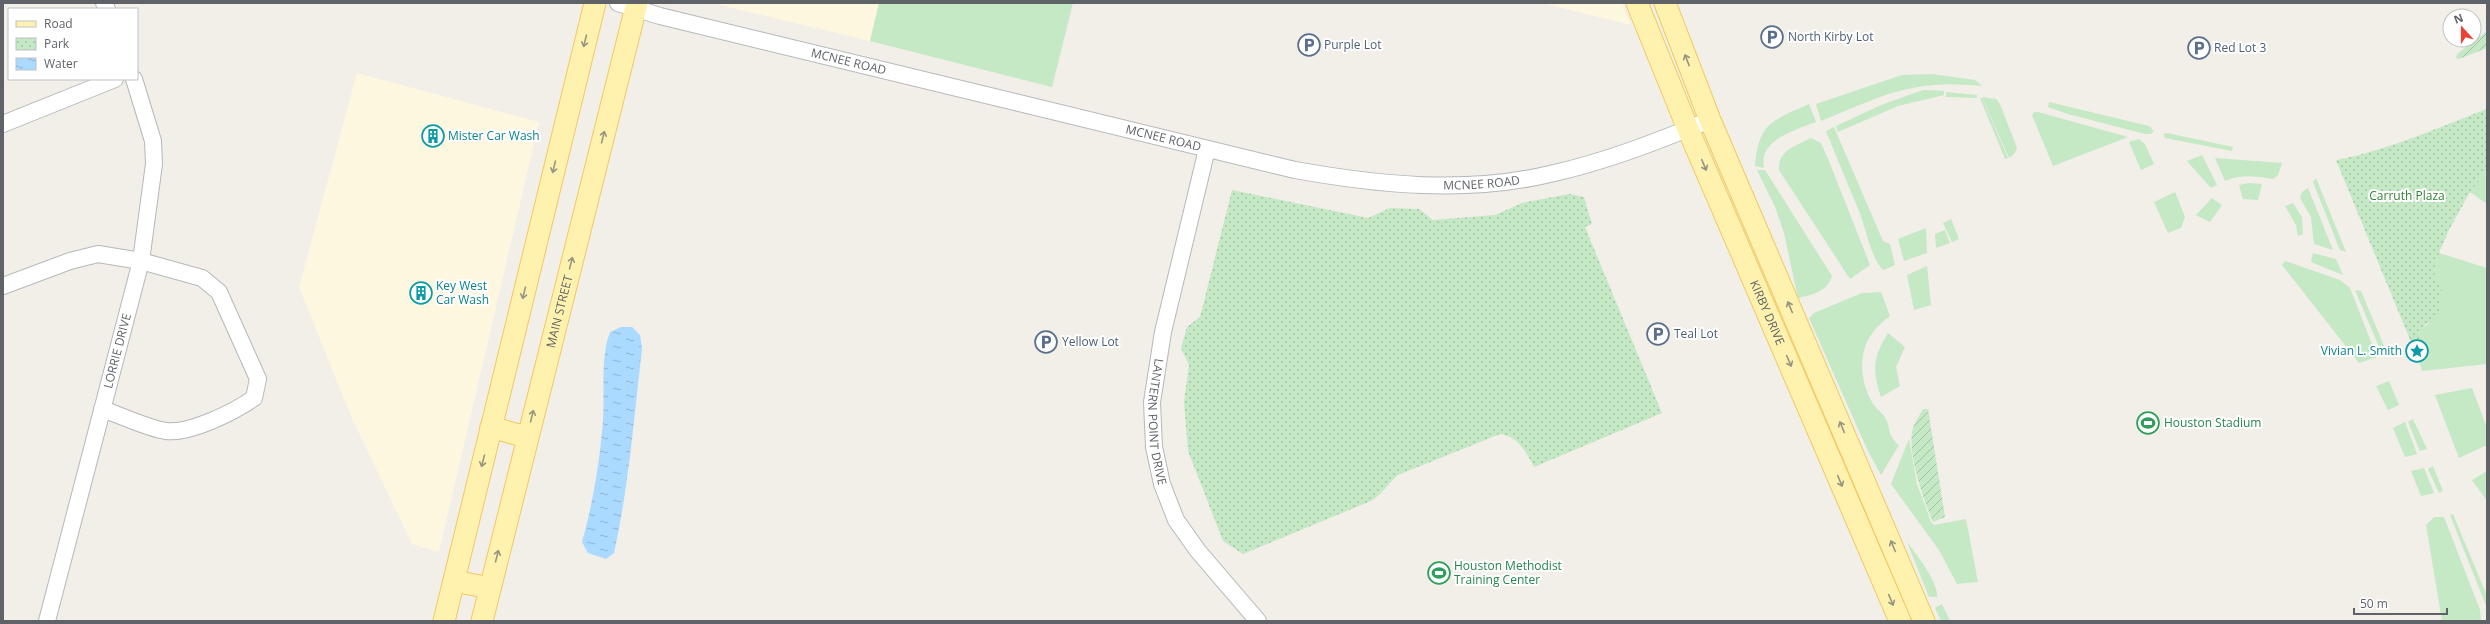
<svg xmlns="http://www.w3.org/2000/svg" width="2490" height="624" font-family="'Open Sans',sans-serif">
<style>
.commercial{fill:#fef7e0}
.grass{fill:#c5e8c5}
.park{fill:url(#park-dots)}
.garden{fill:url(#garden-furrows)}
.water{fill:url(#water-ripples)}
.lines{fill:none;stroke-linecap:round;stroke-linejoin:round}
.minor-casing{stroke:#b5b8bc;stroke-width:18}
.major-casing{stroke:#f2c960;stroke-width:23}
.minor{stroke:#fff;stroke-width:16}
.major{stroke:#fff2af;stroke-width:21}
.oneway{stroke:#979581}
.labels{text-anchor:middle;stroke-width:4;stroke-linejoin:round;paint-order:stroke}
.service-label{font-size:12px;fill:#4e5e75;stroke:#fff;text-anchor:start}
.street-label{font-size:12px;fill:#5f6368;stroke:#fff}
.culture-label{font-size:12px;fill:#0d838f;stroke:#fff;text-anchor:start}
.park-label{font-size:12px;fill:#348238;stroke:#fff}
.leisure-label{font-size:12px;fill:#27864d;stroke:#fff;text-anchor:start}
</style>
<defs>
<pattern id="park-dots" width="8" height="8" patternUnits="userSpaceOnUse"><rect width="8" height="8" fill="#c5e8c5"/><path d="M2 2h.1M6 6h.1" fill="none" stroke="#a3c0a4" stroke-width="1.8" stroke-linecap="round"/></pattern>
<pattern id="garden-furrows" width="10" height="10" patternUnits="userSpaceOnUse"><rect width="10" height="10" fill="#c5e8c5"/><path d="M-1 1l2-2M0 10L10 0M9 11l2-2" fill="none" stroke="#a3c0a4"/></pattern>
<pattern id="water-ripples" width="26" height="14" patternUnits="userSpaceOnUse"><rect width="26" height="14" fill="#aadaff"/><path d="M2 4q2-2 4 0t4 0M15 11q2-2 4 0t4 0" fill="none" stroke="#8eb4d2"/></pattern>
</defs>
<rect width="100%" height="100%" fill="#f1efe8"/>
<!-- commercial -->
<g class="commercial">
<path d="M712 3H879L870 41Z"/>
<path d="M1542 3H1622L1631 25Z"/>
<path d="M357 73 539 122 439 552 412 544 350 414 299 287Z"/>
</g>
<!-- grass -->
<g class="grass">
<path d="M879 3H1073L1052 87 870 41Z"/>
<path d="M1932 74 1975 80 1982 86C1961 84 1939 83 1918 87 1884 92 1852 109 1821 121L1816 104 1902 75Z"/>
<path d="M1923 90 1944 91V95L1898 106 1838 132 1836 126 1881 105Z"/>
<path d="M1946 92 1977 95V98L1946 97Z"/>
<path d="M1982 97 1996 99 2000 104 2017 148 2014 154 2009 158Z"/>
<path d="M1980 98H1982L2008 158 2005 159Z"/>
<path d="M2049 102 2149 126 2154 131 2151 134H2145L2068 114 2048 107Z"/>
<path d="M1809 104 1816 122C1795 130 1758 140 1764 168L1755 166C1759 122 1772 121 1809 104Z"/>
<path d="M2034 112H2038L2128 137 2053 166 2032 115Z"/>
<path d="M1834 127 1883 241 1890 244 1895 265 1884 270C1872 263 1865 225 1859 211 1848 185 1837 158 1826 131Z"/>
<path d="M2167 133 2233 147 2232 151 2165 138 2163 134Z"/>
<path d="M1811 138 1821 143 1829 161 1870 265 1850 279 1779 170C1778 150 1796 146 1811 138Z"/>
<path d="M2139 139 2145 144 2154 164 2141 170 2129 142Z"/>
<path d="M2202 155 2217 185 2211 188 2187 161Z"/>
<path d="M2215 158 2282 163 2278 175 2273 179C2256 176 2241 174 2225 181Z"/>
<path d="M1757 170H1765L1832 276C1828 291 1812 295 1798 298L1784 233 1775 207Z"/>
<path d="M2487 170V204L2470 192Z"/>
<path d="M2316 178 2346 252 2340 250 2313 182Z"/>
<path d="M2249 183 2262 184 2258 200 2243 199 2239 185Z"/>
<path d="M2308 188 2333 250 2314 244 2311 217 2300 198 2302 192Z"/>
<path d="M2175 192 2185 217 2181 228 2168 233 2154 202Z"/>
<path d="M2212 198 2222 205 2210 222 2196 215Z"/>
<path d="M2293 203 2302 217 2303 234 2298 236 2296 225 2285 206Z"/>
<path d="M1951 219 1959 239 1952 242 1943 223Z"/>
<path d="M1926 228 1927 253 1904 261 1898 239Z"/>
<path d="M1945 230 1950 243 1936 248 1935 234Z"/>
<path d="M2313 253 2336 259 2343 275 2311 262Z"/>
<path d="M2439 253 2487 268V364L2422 371 2420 364C2426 354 2426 350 2419 340L2420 329 2428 324 2434 277Z"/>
<path d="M2285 261 2340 280 2350 288 2377 357 2359 363 2282 265Z"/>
<path d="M1927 266 1931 305 1914 310 1907 275Z"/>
<path d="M2355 290 2361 291 2387 353 2382 354Z"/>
<path d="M1881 292 1890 316C1883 321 1876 327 1871 335 1857 355 1861 386 1874 405 1877 410 1883 413 1886 419 1891 430 1887 435 1899 445L1881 475 1867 449 1809 318 1814 313 1862 293Z"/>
<path d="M1888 333 1905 347 1896 367 1900 386 1881 397C1872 370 1873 357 1888 333Z"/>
<path d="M2389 381 2399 405 2388 410 2376 386Z"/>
<path d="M2472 388 2487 428V445L2459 458 2435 395Z"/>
<path d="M2413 419 2427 449 2420 451 2408 422Z"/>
<path d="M2405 422 2417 454 2405 457 2393 428Z"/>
<path d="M1909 439 1917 484 1931 522 1934 525 1966 519 1978 582 1957 584 1939 550 1891 484Z"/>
<path d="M2433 466 2443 491 2439 493 2428 469Z"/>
<path d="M2424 468 2434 493 2421 496 2411 471Z"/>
<path d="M2487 471V501L2472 480Z"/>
<path d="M2453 514 2487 596V608L2450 515Z"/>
<path d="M2434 517H2444L2480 610 2481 621H2442L2426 525Z"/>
<path d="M1907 542C1916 554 1939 583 1937 597H1929Z"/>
<path d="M1942 604 1950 621H1941L1935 608Z"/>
</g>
<!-- park -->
<g class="park">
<path d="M2487 109V170L2470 192 2449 230 2439 253 2434 277 2442 287 2440 313 2420 329 2419 340C2426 350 2426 354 2420 364L2336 160C2389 150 2437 128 2487 109Z"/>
<path d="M1232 190 1368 218 1390 208 1419 209 1433 220 1495 215 1522 203 1569 194 1584 197 1592 224 1585 227 1662 413 1534 467C1526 452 1518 436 1500 434L1398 475C1388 483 1383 494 1371 501L1243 554 1223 541 1188 451 1184 402 1189 365 1181 348 1187 327 1200 317Z"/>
</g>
<!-- garden -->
<g class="garden">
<path d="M2487 31V48L2459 59 2456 58 2457 54Z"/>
<path d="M1923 409H1928L1945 517 1933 522C1924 501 1906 450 1913 428 1915 422 1920 415 1923 409Z"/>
</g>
<!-- water -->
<path class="water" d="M621 327H632L640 335 642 349C634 417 629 485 614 553L606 559 588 553 582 542C593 503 600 461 603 420 605 392 600 359 610 332Z"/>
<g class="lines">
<!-- minor casing -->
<g class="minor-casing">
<g id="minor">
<path d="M104 3 107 9"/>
<path id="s1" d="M618 3 660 16 1295 170C1379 185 1466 194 1550 174 1605 162 1658 141 1710 120"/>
<path d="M3 124 115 79"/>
<path id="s2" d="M1207 149 1163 332 1152 402 1154 447 1162 484 1176 520 1198 551 1258 621"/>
<path d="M3 286 70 261 98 254 141 261 202 278 219 292 258 379 254 398C234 412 190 434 166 431 149 429 120 415 102 409"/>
<path id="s3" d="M47 621 141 261 154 164 153 141 134 79"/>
</g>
</g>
<!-- major casing -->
<g class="major-casing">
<g id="major">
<path id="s4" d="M1637 3 1688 129 1900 621"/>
<path d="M1665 3 1710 120 1924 621"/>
<path d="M491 427 526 437"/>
<path d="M454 581 490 588"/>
<path d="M444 621 595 3"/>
<path id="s5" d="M482 621 637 3"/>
</g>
</g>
<!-- minor -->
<use href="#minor" class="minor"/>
<!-- major -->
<use href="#major" class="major"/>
</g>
<!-- one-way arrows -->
<defs><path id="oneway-shaft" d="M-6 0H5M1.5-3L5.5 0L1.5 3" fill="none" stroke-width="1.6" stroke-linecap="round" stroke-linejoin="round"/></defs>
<g class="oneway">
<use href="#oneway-shaft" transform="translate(585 41) rotate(104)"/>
<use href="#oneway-shaft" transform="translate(1687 60) rotate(-111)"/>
<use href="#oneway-shaft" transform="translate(603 137) rotate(-76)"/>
<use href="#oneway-shaft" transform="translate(1704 165) rotate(67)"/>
<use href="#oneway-shaft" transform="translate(554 167) rotate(103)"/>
<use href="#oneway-shaft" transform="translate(571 263) rotate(-76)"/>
<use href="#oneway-shaft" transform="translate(524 293) rotate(104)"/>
<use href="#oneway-shaft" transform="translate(1790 307) rotate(-113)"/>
<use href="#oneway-shaft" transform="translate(1789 361) rotate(67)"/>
<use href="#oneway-shaft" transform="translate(532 416) rotate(-76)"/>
<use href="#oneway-shaft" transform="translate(1842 427) rotate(-113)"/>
<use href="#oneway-shaft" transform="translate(483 461) rotate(104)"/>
<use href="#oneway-shaft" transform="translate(1840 481) rotate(67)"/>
<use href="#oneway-shaft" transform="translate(1893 546) rotate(-113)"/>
<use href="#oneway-shaft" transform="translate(497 556) rotate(-76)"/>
<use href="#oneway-shaft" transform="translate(1891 600) rotate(67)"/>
</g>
<!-- icons -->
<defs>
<g id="parking-ring" transform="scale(1.15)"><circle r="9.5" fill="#fff" stroke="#5c6f8a" stroke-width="1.5"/><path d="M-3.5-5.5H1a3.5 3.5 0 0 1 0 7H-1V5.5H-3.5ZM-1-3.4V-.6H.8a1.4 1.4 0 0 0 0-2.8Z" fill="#5c6f8a"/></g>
<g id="building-ring" transform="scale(1.15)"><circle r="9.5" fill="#fff" stroke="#0f9aa8" stroke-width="1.5"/><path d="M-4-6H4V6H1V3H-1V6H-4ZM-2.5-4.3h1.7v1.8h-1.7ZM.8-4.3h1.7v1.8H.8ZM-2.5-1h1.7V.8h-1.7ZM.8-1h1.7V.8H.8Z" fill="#0f9aa8"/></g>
<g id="sight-ring" transform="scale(1.15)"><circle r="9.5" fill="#fff" stroke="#0f9aa8" stroke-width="1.5"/><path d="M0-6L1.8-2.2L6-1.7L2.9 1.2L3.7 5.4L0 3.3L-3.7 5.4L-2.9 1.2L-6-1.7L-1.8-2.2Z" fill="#0f9aa8"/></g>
<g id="stadium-ring" transform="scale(1.15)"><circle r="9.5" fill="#fff" stroke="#2e9e5b" stroke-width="1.5"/><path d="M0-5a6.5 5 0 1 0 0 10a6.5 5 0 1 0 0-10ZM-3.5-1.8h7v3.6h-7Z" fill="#2e9e5b"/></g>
</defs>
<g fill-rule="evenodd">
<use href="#parking-ring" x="1772" y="37"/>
<use href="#parking-ring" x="1309" y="45"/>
<use href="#parking-ring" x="2199" y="48"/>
<use href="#building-ring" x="433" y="136"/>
<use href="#building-ring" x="421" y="293"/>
<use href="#parking-ring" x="1658" y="334"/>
<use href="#parking-ring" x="1046" y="342"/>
<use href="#sight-ring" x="2417" y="351"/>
<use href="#stadium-ring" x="2148" y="423"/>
<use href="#stadium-ring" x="1439" y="573"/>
</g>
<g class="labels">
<!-- service labels -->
<g class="service-label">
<text x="1788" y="41">North Kirby Lot</text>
<text x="1324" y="49">Purple Lot</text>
<text x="2214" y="52">Red Lot 3</text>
<text x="1674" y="338">Teal Lot</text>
<text x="1062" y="346">Yellow Lot</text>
</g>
<!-- street labels -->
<g class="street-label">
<text dy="4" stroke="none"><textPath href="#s1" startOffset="238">MCNEE ROAD</textPath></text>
<text dy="4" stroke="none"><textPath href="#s1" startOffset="562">MCNEE ROAD</textPath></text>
<text dy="4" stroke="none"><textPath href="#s1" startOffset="885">MCNEE ROAD</textPath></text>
<text dy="4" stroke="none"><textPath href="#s5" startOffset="319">MAIN STREET</textPath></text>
<text dy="4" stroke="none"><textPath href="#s4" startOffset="336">KIRBY DRIVE</textPath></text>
<text dy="4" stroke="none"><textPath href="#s3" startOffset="279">LORRIE DRIVE</textPath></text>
<text dy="4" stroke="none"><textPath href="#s2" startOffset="279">LANTERN POINT DRIVE</textPath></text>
</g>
<!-- culture labels -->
<g class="culture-label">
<text x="448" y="140">Mister Car Wash</text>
<text x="436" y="290">Key West<tspan x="436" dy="14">Car Wash</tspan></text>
<text x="2402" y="355" text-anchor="end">Vivian L. Smith</text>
</g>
<!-- park labels -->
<g class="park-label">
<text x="2407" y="200">Carruth Plaza</text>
</g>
<!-- leisure labels -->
<g class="leisure-label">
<text x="2164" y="427">Houston Stadium</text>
<text x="1454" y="570">Houston Methodist<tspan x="1454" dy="14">Training Center</tspan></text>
</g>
</g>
<!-- border -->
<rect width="2490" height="624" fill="none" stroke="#5f6368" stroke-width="8"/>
<!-- legend -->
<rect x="8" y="8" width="130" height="72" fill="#ffffff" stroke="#bfc1c3"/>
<rect x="16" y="21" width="20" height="6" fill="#fff2af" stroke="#bfc1c3"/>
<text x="44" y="28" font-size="12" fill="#5f6368">Road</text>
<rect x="16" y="38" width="20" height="12" fill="url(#park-dots)" stroke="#bfc1c3"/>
<text x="44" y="48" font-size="12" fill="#5f6368">Park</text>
<rect x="16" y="58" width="20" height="12" fill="url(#water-ripples)" stroke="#bfc1c3"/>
<text x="44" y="68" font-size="12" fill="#5f6368">Water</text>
<!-- north arrow -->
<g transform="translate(2462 28) rotate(339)"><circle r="19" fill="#ffffff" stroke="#bfc1c3"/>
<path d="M0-3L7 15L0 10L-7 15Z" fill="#ea4335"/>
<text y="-6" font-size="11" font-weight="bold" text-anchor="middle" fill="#5f6368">N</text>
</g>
<!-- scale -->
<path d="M2354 608v6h93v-6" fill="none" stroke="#5f6368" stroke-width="2"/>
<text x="2360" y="608" font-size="12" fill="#5f6368" stroke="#ffffff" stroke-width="3" paint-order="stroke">50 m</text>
</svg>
